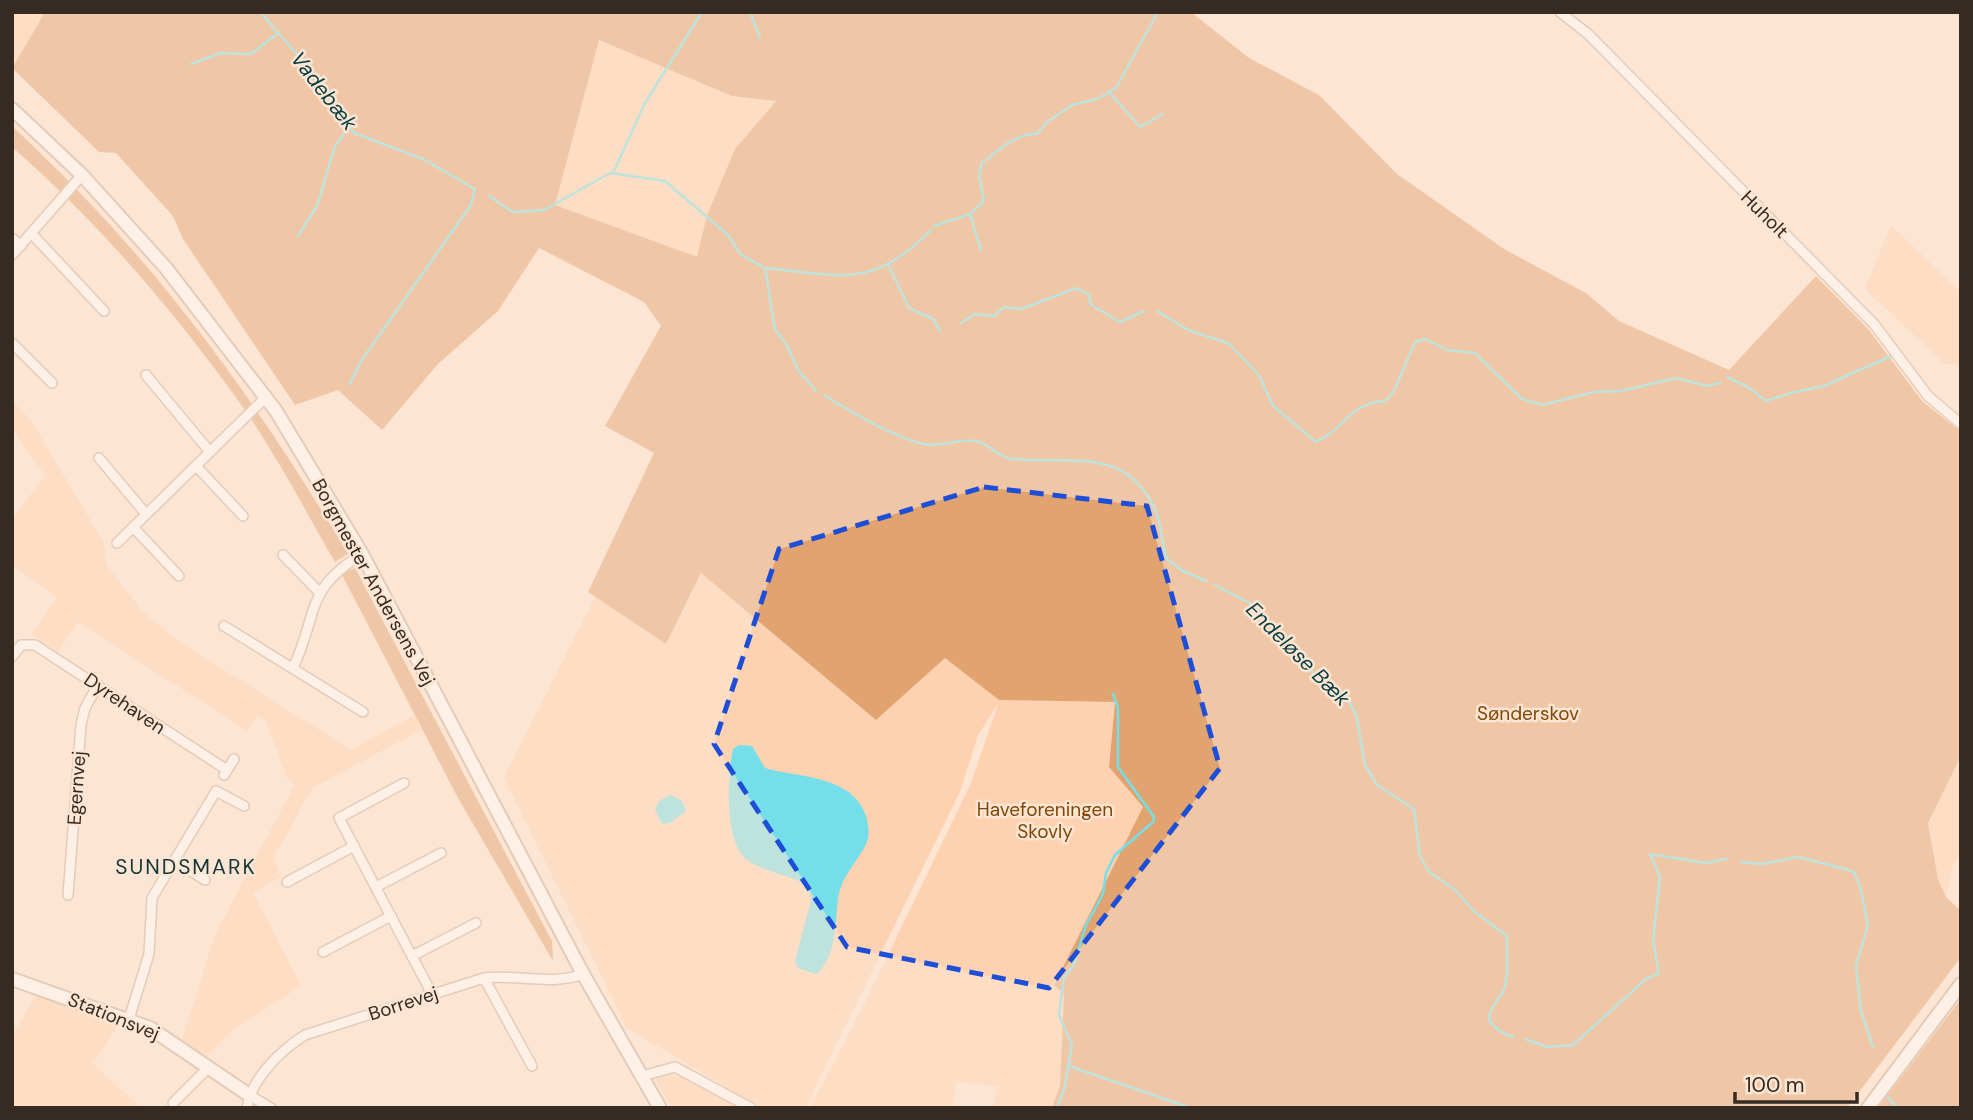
<svg xmlns="http://www.w3.org/2000/svg" width="1973" height="1120" font-family="'DM Sans',sans-serif">
<style>
.green{fill:#fed2b0}
.forest{fill:#e1a370;fill-rule:evenodd}
.water{fill:#74dfe9}
.lines{fill:none;stroke-linecap:round;stroke-linejoin:round}
.stream{stroke:#74dfe9;stroke-width:2.5}
.street-casing{stroke:#c8ac98;stroke-width:12}
.secondary-casing{stroke:#c8ac98;stroke-width:16}
.street{stroke:#fff;stroke-width:9}
.secondary{stroke:#fff;stroke-width:12}
.marked{fill:none;stroke:#1d4ed8;stroke-width:5;stroke-dasharray:14 9;stroke-linejoin:round}
.labels{text-anchor:middle;stroke-width:5;stroke-linejoin:round;paint-order:stroke}
.street-label{font-size:19px;fill:#352b22;stroke:#fce5d3}
.park-label{font-size:19px;fill:#804707;stroke:#fce5d3}
.water-label{font-size:21px;font-style:italic;fill:#073c40;stroke:#fce5d3}
.neighbourhood-label{font-size:21px;letter-spacing:2px;fill:#123538;stroke:#fce5d3}
</style>
<rect width="100%" height="100%" fill="#fce5d3"/>
<!-- green -->
<g class="green">
<path d="M12 12H45L16 60 12 57Z"/>
<path d="M599 40 732 96 776 101 735 149 707 215 697 258 555 205Z"/>
<path d="M1891 225 1961 293V368L1954 363 1945 364 1865 289Z"/>
<path d="M12 401 30 419 104 543 106 564 143 612 177 640 351 750 415 715 421 730 312 788 273 859 281 877 253 893 301 986 232 1031 206 1057 182 1040 215 935 295 784 287 778 266 721 258 715 247 731 78 622 58 652 31 634 57 598 12 565V520L45 475 12 429Z"/>
<path d="M701 573 876 720 945 657 1000 700 1115 702 1109 767 1143 807 1054 985 1064 994 1060 1085 1052 1108H992L998 1087 957 1081 952 1108H810L864 1005 971 783 998 704 978 735 960 792 805 1108H761L627 1028 504 778 595 597 666 644Z"/>
<path d="M1961 756V853L1953 864 1946 897 1938 879 1928 823Z"/>
<path d="M38 994 121 1021 93 1064 140 1108H12V1035Z"/>
<path d="M667 1075 691 1078 740 1108H672L655 1079Z"/>
</g>
<!-- forest -->
<g class="forest">
<path d="M45 12H1191L1249 58 1319 95 1397 174 1504 249 1586 293 1619 321 1729 370 1816 276 1869 330 1922 401 1961 432V756L1928 823 1938 879 1946 897 1961 911V957L1847 1108H1052L1060 1085 1064 994 1054 985 1143 807 1109 767 1115 702 999 700 945 658 876 720 701 573 666 644 588 592 654 453 605 426 661 326 644 302 539 248 498 311 438 364 382 430 338 390 295 405 183 239 173 216 116 153 99 152 12 68ZM599 40 732 96 776 101 735 149 707 215 697 257 555 205Z"/>
<path d="M12 126C153 257 250 390 348 554L335 562C305 511 277 455 242 406 175 312 99 223 12 147Z"/>
<path d="M355 568 552 941 553 961 458 798 341 573Z"/>
<path d="M1961 999V1108H1878Z"/>
</g>
<!-- water -->
<g class="water">
<path d="M739 745 752 746 765 768C800 778 852 775 866 816 868 823 870 835 867 842 858 862 841 876 838 899 835 922 837 958 816 974L798 968 795 961 811 901 808 885C790 875 764 872 747 860 724 843 727 775 733 749Z"/>
<path d="M671 795 682 801 686 811 670 823 662 824 655 810 659 801Z"/>
</g>
<g class="lines">
<!-- stream -->
<g class="stream">
<path d="M260 12 301 59 354 133 423 159 475 189 471 205 361 361 350 384"/>
<path d="M750 12 760 38"/>
<path d="M191 64 221 53 251 54 277 34"/>
<path d="M1109 92 1140 127 1163 114"/>
<path d="M613 173 645 103 702 12"/>
<path d="M489 196 513 212 544 210 610 173 665 181 728 235 740 254 765 268 775 329 788 347 798 370 816 391"/>
<path d="M970 214 981 251"/>
<path d="M934 226 970 214 984 201 979 176 981 164C997 151 1016 133 1037 134L1047 122 1072 105 1097 99 1116 88 1158 12"/>
<path d="M298 236 317 206 335 146 349 127"/>
<path d="M888 264 909 308 933 319 940 331"/>
<path d="M765 268C840 275 873 290 931 230"/>
<path d="M1157 311 1190 331 1228 343 1259 375 1273 406 1316 442C1345 429 1349 403 1385 401L1394 391 1415 342 1425 339 1447 350 1475 353 1522 399 1542 405 1594 392 1621 391 1676 378 1707 386 1720 383"/>
<path d="M961 323 975 314 994 316 1004 307 1021 309 1077 288 1089 295 1091 305 1120 322 1144 311"/>
<path d="M1727 377 1748 387 1766 401 1791 393 1824 386 1891 356"/>
<path d="M824 395C851 412 891 436 923 444 939 448 959 438 976 441 987 442 996 455 1008 458 1050 466 1108 448 1139 485 1162 511 1159 527 1166 558L1181 570 1206 581"/>
<path d="M1215 585 1250 603 1310 670 1328 686 1345 695 1356 714 1365 765 1377 785 1414 809 1420 856 1429 872 1454 889 1475 912 1507 936C1506 952 1510 977 1503 992 1496 1005 1491 1003 1489 1021L1499 1031 1513 1037"/>
<path d="M1741 862 1762 864 1798 857 1853 871 1860 886 1868 925 1856 965 1861 1011 1873 1047"/>
<path d="M1525 1039 1547 1047 1573 1045 1646 979 1659 973 1653 941 1660 877 1650 854 1706 863 1726 859"/>
<path d="M1069 1066 1191 1108"/>
<path d="M1887 1096 1897 1108"/>
<path d="M1057 1108 1065 1086 1072 1044 1059 1015 1064 978 1074 965 1086 925 1103 894 1106 873 1115 855 1153 822 1154 817 1118 767V708L1113 694"/>
</g>
<!-- street casing -->
<g class="street-casing">
<g id="street">
<path d="M1560 12 1588 34 1874 324 1928 396 1961 424"/>
<path d="M31 233 104 311"/>
<path d="M12 238 21 246"/>
<path d="M12 255 82 175"/>
<path d="M12 343 52 383"/>
<path d="M146 375 210 452"/>
<path d="M99 458 146 514"/>
<path d="M196 466 243 516"/>
<path d="M133 527 179 576"/>
<path d="M117 543 266 397"/>
<path d="M283 555 319 592"/>
<path d="M224 626 363 712"/>
<path d="M12 657 21 645H35L227 770"/>
<path d="M293 668C319 612 304 590 362 554"/>
<path d="M224 775 234 759"/>
<path d="M404 783 339 818 432 994"/>
<path d="M174 860 205 880"/>
<path d="M287 882 354 846"/>
<path d="M376 887 441 853"/>
<path d="M68 895 81 725 85 708 98 685"/>
<path d="M323 952 391 916"/>
<path d="M412 956 476 923"/>
<path d="M484 978 532 1066"/>
<path d="M129 1019 149 954 152 898 216 791 244 806"/>
<path d="M642 1076 675 1067 751 1108"/>
<path d="M249 1095 271 1108"/>
<path d="M173 1103 209 1067"/>
<path d="M247 1108C251 1079 281 1050 305 1035L484 978C517 974 551 986 583 974"/>
</g>
</g>
<!-- secondary casing -->
<g class="secondary-casing">
<g id="secondary">
<path d="M12 109 82 175 166 268 276 411 362 554 583 974 660 1108"/>
<path d="M12 979 150 1028 249 1095"/>
<path d="M1868 1108 1961 984"/>
</g>
</g>
<!-- street -->
<use href="#street" class="street"/>
<!-- secondary -->
<use href="#secondary" class="secondary"/>
</g>
<!-- marked area -->
<path d="M0 0H1973V1120H0ZM984 487 1147 506 1220 768 1049 988 847 947 714 744 779 549Z" fill="#fce5d3" fill-opacity=".55" fill-rule="evenodd"/>
<path class="marked" d="M984 487 1147 506 1220 768 1049 988 847 947 714 744 779 549Z"/>
<g class="labels">
<!-- street labels -->
<g class="street-label">
<text transform="translate(1765 214) rotate(45)" y="7">Huholt</text>
<text transform="translate(374 582) rotate(61)" y="7">Borgmester Andersens Vej</text>
<text transform="translate(125 703) rotate(34)" y="7">Dyrehaven</text>
<text transform="translate(76 788) rotate(-86)" y="7">Egernvej</text>
<text transform="translate(403 1003) rotate(-18)" y="7">Borrevej</text>
<text transform="translate(114 1016) rotate(22)" y="7">Stationsvej</text>
</g>
<!-- park labels -->
<g class="park-label">
<text x="1528" y="720">Sønderskov</text>
<text x="1045" y="816">Haveforeningen<tspan x="1045" dy="22">Skovly</tspan></text>
</g>
<!-- water labels -->
<g class="water-label">
<text transform="translate(324 91) rotate(52)" y="7">Vadebæk</text>
<text transform="translate(1298 654) rotate(45)" y="7">Endeløse Bæk</text>
</g>
<!-- neighbourhood labels -->
<g class="neighbourhood-label">
<text x="186" y="874">SUNDSMARK</text>
</g>
</g>
<!-- border -->
<rect width="1973" height="1120" fill="none" stroke="#352b22" stroke-width="28"/>
<!-- scale -->
<path d="M1735 1092v10h122v-10" fill="none" stroke="#352b22" stroke-width="3.5"/>
<text x="1745" y="1092" font-size="21" fill="#352b22" stroke="#fce5d3" stroke-width="5" paint-order="stroke">100 m</text>
</svg>
